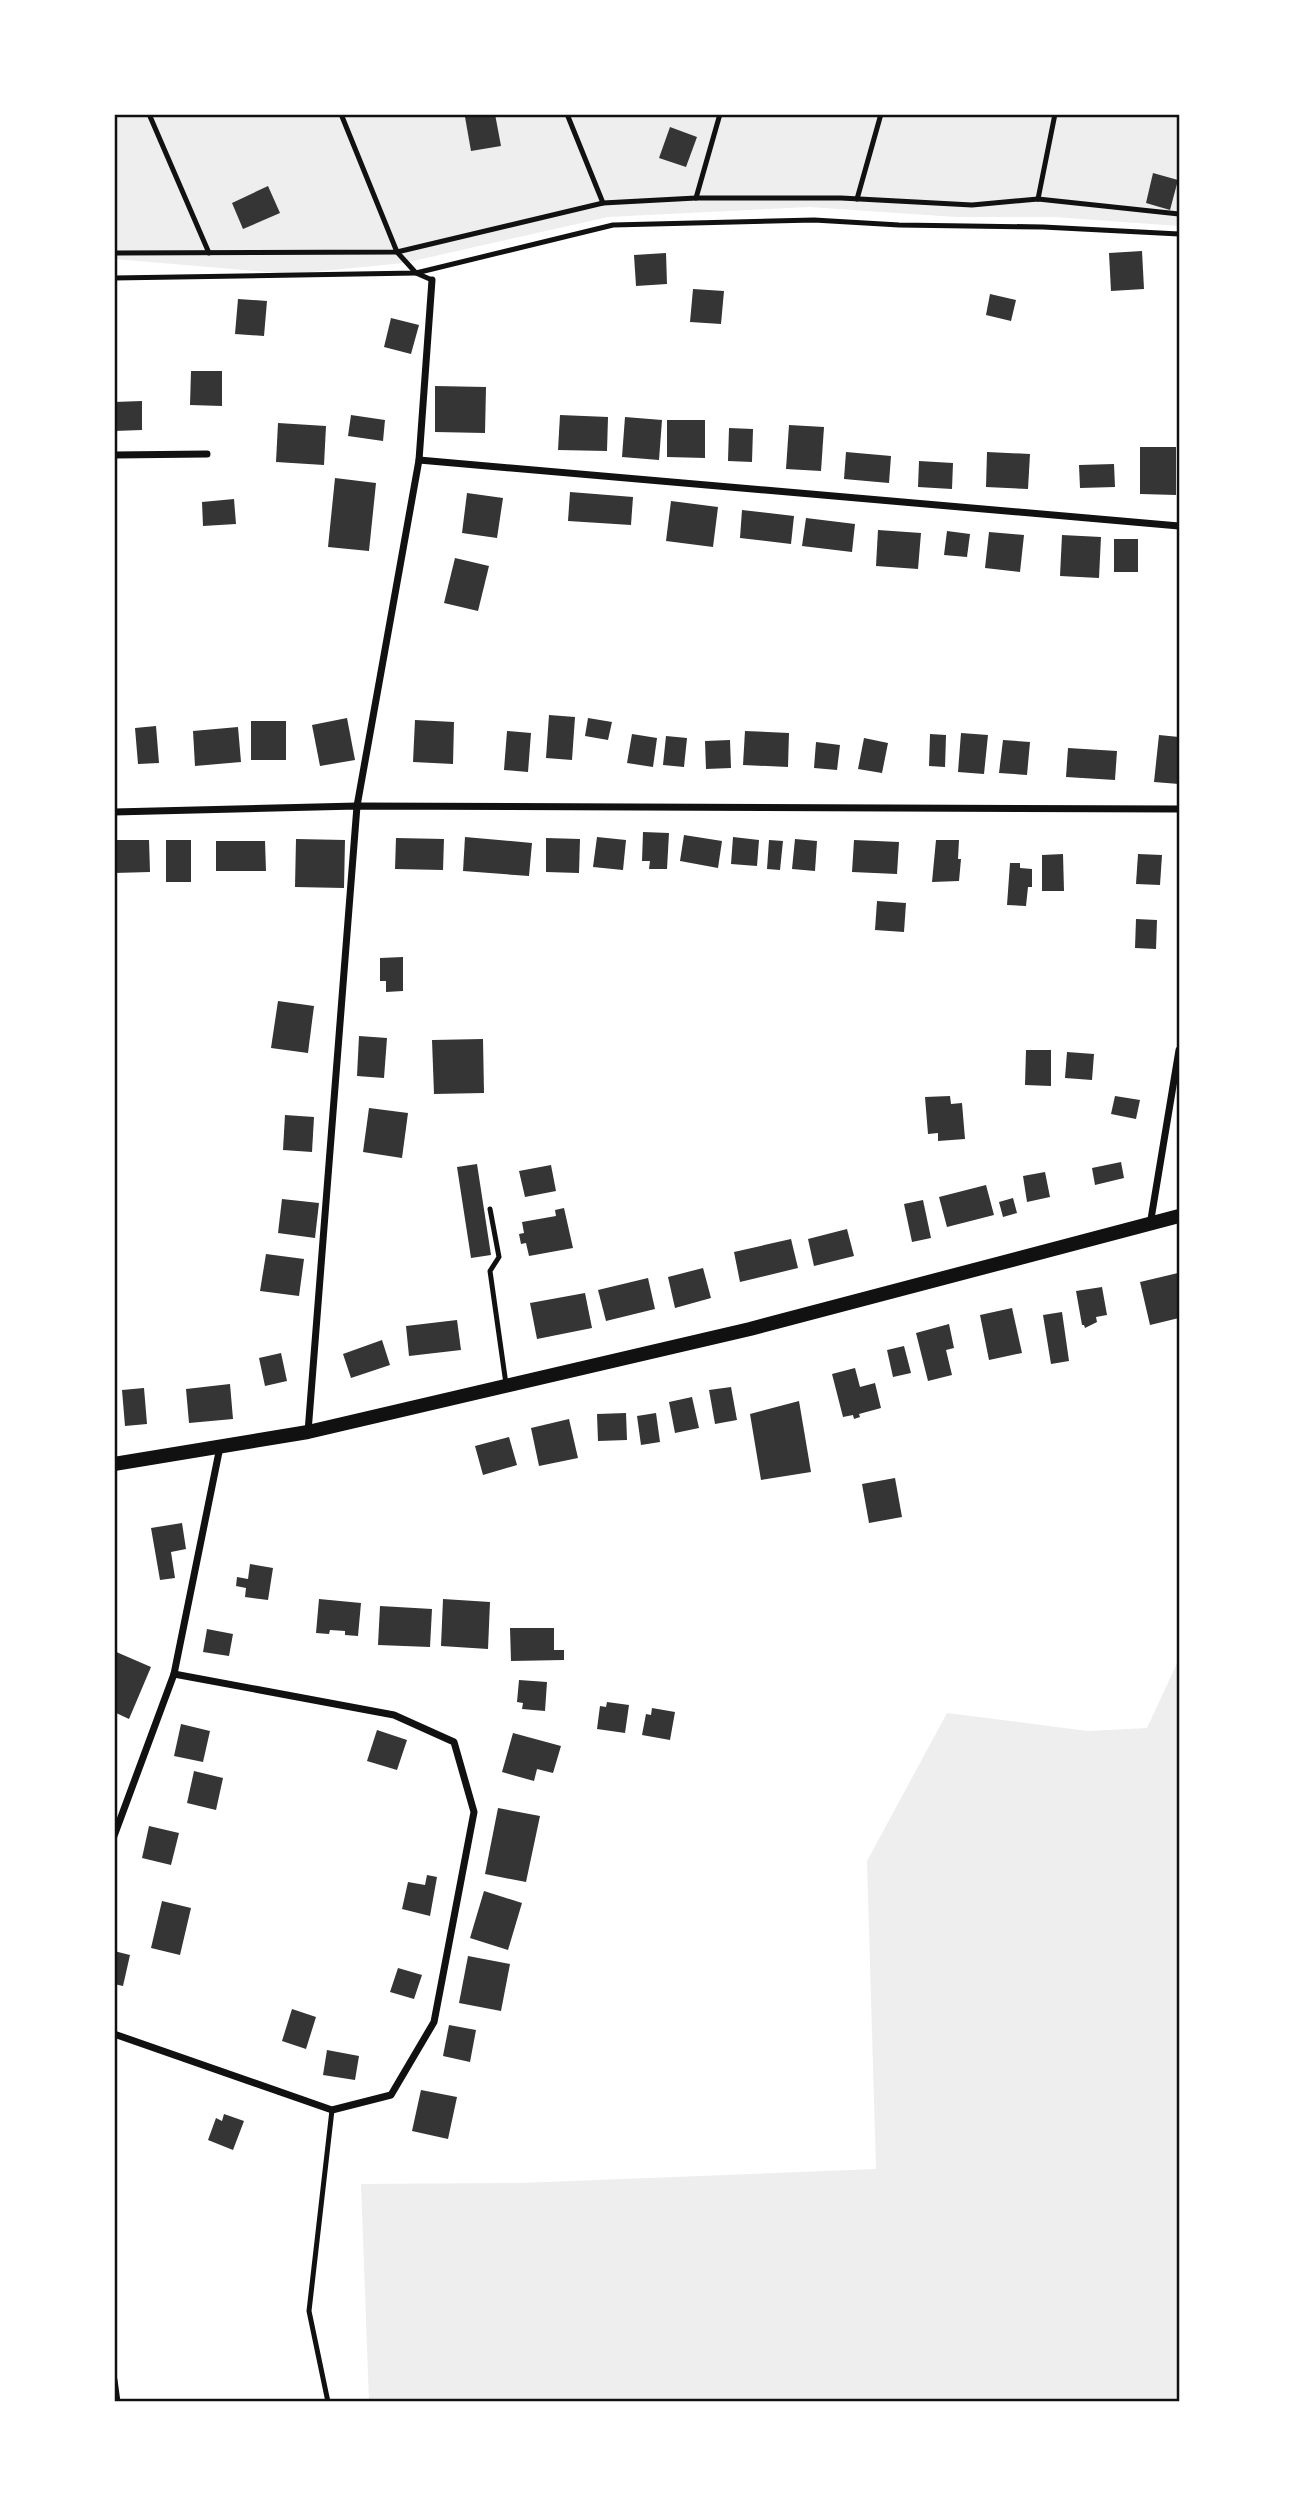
<svg xmlns="http://www.w3.org/2000/svg" width="1293" height="2516" font-family="'Source Serif 4',serif">
<style>
.green{fill:#eee}
.building{fill:#353535}
.lines{fill:none;stroke-linecap:round;stroke-linejoin:round}
.service{stroke:#111;stroke-width:5}
.minor{stroke:#111;stroke-width:7}
.secondary{stroke:#111;stroke-width:14}
.neatline{fill:none;stroke:#111;stroke-width:2.5}
</style>
<rect width="100%" height="100%" fill="#fff"/>
<!-- green -->
<g class="green">
<path d="M114 114H1179V226L1054 217H956L809 207 608 217 404 263 291 274 114 259Z"/>
<path d="M1179 1659V2402H369L361 2184 520 2183 876 2169 867 1861 947 1713 1088 1731 1147 1728Z"/>
</g>
<!-- building -->
<g class="building">
<path d="M484 114H495L501 146 471 151 465 117Z"/>
<path d="M670 127 697 137 686 167 659 158Z"/>
<path d="M1153 173 1178 180 1170 210 1146 203Z"/>
<path d="M268 186 280 213 243 229 232 203Z"/>
<path d="M1142 251 1144 289 1111 291 1109 253Z"/>
<path d="M666 253 667 284 636 286 634 255Z"/>
<path d="M693 289 724 291 721 324 690 322Z"/>
<path d="M990 294 1016 300 1011 321 986 315Z"/>
<path d="M238 299 267 301 264 336 235 334Z"/>
<path d="M391 318 419 325 411 354 384 347Z"/>
<path d="M191 371H222V406L190 405Z"/>
<path d="M435 386 486 387 485 433 435 432Z"/>
<path d="M142 401V430L114 431V402Z"/>
<path d="M351 415 385 420 383 441 348 436Z"/>
<path d="M560 415 608 417 607 451 558 450Z"/>
<path d="M625 417 662 420 659 460 622 457Z"/>
<path d="M667 420H705V458L667 457Z"/>
<path d="M278 423 326 426 324 465 276 462Z"/>
<path d="M789 425 824 427 821 471 786 469Z"/>
<path d="M729 428 753 429 752 462 728 461Z"/>
<path d="M1140 447H1176V495L1140 494Z"/>
<path d="M846 452 891 456 889 483 844 479Z"/>
<path d="M987 452 1030 454 1028 489 986 487Z"/>
<path d="M919 461 953 463 952 489 918 487Z"/>
<path d="M1114 464 1115 487 1080 488 1079 465Z"/>
<path d="M335 478 376 483 369 551 328 547Z"/>
<path d="M570 492 633 497 631 525 568 521Z"/>
<path d="M467 493 503 498 497 538 462 533Z"/>
<path d="M234 499 236 524 203 526 202 502Z"/>
<path d="M671 501 718 507 713 547 666 541Z"/>
<path d="M742 510 794 516 791 544 740 538Z"/>
<path d="M806 518 855 524 852 552 802 546Z"/>
<path d="M878 530 921 533 918 569 876 566Z"/>
<path d="M947 531 970 534 967 557 944 555Z"/>
<path d="M989 532 1024 535 1020 572 985 568Z"/>
<path d="M1062 535 1101 537 1099 578 1060 576Z"/>
<rect x="1114" y="539" width="24" height="33"/>
<path d="M455 558 489 566 478 611 444 603Z"/>
<path d="M549 715 575 717 572 760 546 758Z"/>
<path d="M347 718 355 760 320 766 312 725Z"/>
<path d="M588 718 612 722 608 740 585 736Z"/>
<path d="M415 720 454 722 453 764 413 762Z"/>
<rect x="251" y="721" width="35" height="39"/>
<path d="M156 726 159 763 138 764 135 728Z"/>
<path d="M238 727 241 762 195 766 193 731Z"/>
<path d="M507 731 531 733 528 772 504 770Z"/>
<path d="M745 731 789 733 788 767 743 765Z"/>
<path d="M961 733 988 735 984 774 958 772Z"/>
<path d="M632 734 657 738 653 767 627 763Z"/>
<path d="M930 734 946 735 945 767 929 766Z"/>
<path d="M1159 735 1179 737V784L1154 782Z"/>
<path d="M666 736 687 738 684 767 663 765Z"/>
<path d="M864 738 888 743 882 773 858 769Z"/>
<path d="M730 740 731 768 706 769 705 741Z"/>
<path d="M1003 740 1030 742 1027 775 999 773Z"/>
<path d="M816 742 840 745 837 770 814 768Z"/>
<path d="M1068 748 1117 751 1115 780 1066 777Z"/>
<path d="M643 832 669 833 667 869H649L650 861H642Z"/>
<path d="M684 835 722 841 718 868 680 861Z"/>
<path d="M465 837 532 843 529 876 463 871Z"/>
<path d="M597 837 626 840 623 870 593 867Z"/>
<path d="M733 837 759 840 757 866 731 864Z"/>
<path d="M396 838 444 839 443 870 395 869Z"/>
<path d="M546 838 580 839 579 873 546 872Z"/>
<path d="M296 839 345 840 344 888 295 887Z"/>
<path d="M795 839 817 841 815 871 792 869Z"/>
<path d="M114 840H149L150 872 114 873Z"/>
<rect x="166" y="840" width="25" height="42"/>
<path d="M769 840 783 841 780 870 767 869Z"/>
<path d="M854 840 899 842 897 874 852 872Z"/>
<path d="M936 840H959L958 859H961L959 881 932 882Z"/>
<path d="M216 841H265L266 871H216Z"/>
<path d="M1063 854 1064 891H1042V855Z"/>
<path d="M1138 854 1162 855 1160 885 1136 884Z"/>
<path d="M1010 863H1020V868L1032 869V887H1028L1026 906 1007 905Z"/>
<path d="M877 901 906 903 904 932 875 930Z"/>
<path d="M1136 919 1157 920 1156 949 1135 948Z"/>
<path d="M403 957V991L386 992V981H380V958Z"/>
<path d="M278 1001 314 1006 308 1053 271 1048Z"/>
<path d="M359 1036 387 1038 384 1078 357 1076Z"/>
<path d="M483 1039 484 1093 434 1094 432 1040Z"/>
<path d="M1026 1050H1051V1086L1025 1085Z"/>
<path d="M1067 1052 1094 1054 1092 1080 1065 1078Z"/>
<path d="M950 1096 951 1104 962 1103 965 1139 938 1141V1133L928 1134 925 1097Z"/>
<path d="M1115 1096 1140 1100 1136 1119 1111 1114Z"/>
<path d="M369 1108 408 1113 402 1158 363 1152Z"/>
<path d="M285 1115 314 1117 312 1152 283 1150Z"/>
<path d="M1121 1162 1124 1178 1095 1185 1092 1168Z"/>
<path d="M477 1164 491 1255 471 1258 457 1167Z"/>
<path d="M551 1165 556 1191 525 1197 519 1171Z"/>
<path d="M1045 1172 1050 1197 1027 1202 1023 1176Z"/>
<path d="M986 1185 994 1215 947 1227 939 1197Z"/>
<path d="M1013 1198 1017 1213 1003 1217 999 1202Z"/>
<path d="M282 1199 319 1203 315 1238 278 1233Z"/>
<path d="M923 1200 931 1238 912 1242 904 1204Z"/>
<path d="M564 1208 573 1248 529 1256 526 1243 521 1244 519 1234 524 1233 522 1222 556 1216 555 1210Z"/>
<path d="M847 1229 854 1256 814 1266 808 1239Z"/>
<path d="M791 1239 798 1268 740 1282 734 1252Z"/>
<path d="M266 1254 304 1259 299 1296 260 1291Z"/>
<path d="M703 1268 711 1298 675 1308 668 1277Z"/>
<path d="M1178 1273 1179 1318 1150 1325 1140 1282Z"/>
<path d="M648 1278 655 1309 606 1321 598 1290Z"/>
<path d="M1102 1287 1107 1315 1096 1317 1097 1322 1085 1328 1084 1325H1082L1076 1291Z"/>
<path d="M585 1293 592 1328 537 1339 530 1303Z"/>
<path d="M1012 1308 1022 1353 989 1360 980 1315Z"/>
<path d="M1062 1312 1069 1361 1051 1364 1043 1315Z"/>
<path d="M457 1320 461 1350 409 1356 406 1326Z"/>
<path d="M949 1324 954 1348 946 1350 952 1375 928 1381 916 1333Z"/>
<path d="M382 1340 390 1365 351 1378 343 1354Z"/>
<path d="M904 1346 911 1373 893 1377 887 1350Z"/>
<path d="M281 1353 287 1381 265 1386 259 1358Z"/>
<path d="M855 1368 860 1387 875 1383 881 1408 859 1414 860 1417 854 1419 853 1415 843 1417 832 1374Z"/>
<path d="M230 1384 233 1419 189 1423 186 1389Z"/>
<path d="M731 1387 737 1420 715 1424 709 1390Z"/>
<path d="M144 1388 147 1424 125 1426 122 1390Z"/>
<path d="M692 1397 699 1428 675 1433 669 1402Z"/>
<path d="M799 1401 811 1472 761 1480 750 1414Z"/>
<path d="M626 1413 627 1440 598 1441 597 1414Z"/>
<path d="M656 1413 660 1442 641 1445 637 1416Z"/>
<path d="M569 1419 578 1458 539 1466 531 1428Z"/>
<path d="M509 1437 517 1465 483 1475 475 1446Z"/>
<path d="M895 1478 902 1517 869 1523 862 1484Z"/>
<path d="M182 1523 186 1549 171 1552 175 1578 160 1580 151 1528Z"/>
<path d="M250 1564 273 1568 268 1600 245 1597 246 1588 236 1586 237 1577 248 1579Z"/>
<path d="M319 1599 361 1603 358 1636 345 1635V1631L330 1630 329 1634 316 1633Z"/>
<path d="M443 1599 490 1602 488 1649 441 1646Z"/>
<path d="M380 1606 432 1609 430 1647 378 1645Z"/>
<path d="M510 1628H554V1650H564V1660L511 1661Z"/>
<path d="M207 1629 233 1634 229 1656 203 1652Z"/>
<path d="M114 1651 151 1667 129 1719 114 1712Z"/>
<path d="M519 1680 547 1682 545 1711 522 1709 523 1703 517 1702Z"/>
<path d="M607 1702 629 1705 625 1733 597 1729 600 1706 606 1707Z"/>
<path d="M652 1708 675 1712 670 1740 642 1735 646 1714 651 1715Z"/>
<path d="M181 1724 210 1731 203 1762 174 1756Z"/>
<path d="M377 1730 407 1740 397 1770 367 1761Z"/>
<path d="M513 1733 561 1746 553 1773 537 1769 534 1781 502 1772Z"/>
<path d="M194 1771 223 1778 216 1810 187 1803Z"/>
<path d="M498 1808 540 1816 526 1882 485 1874Z"/>
<path d="M149 1826 179 1833 171 1865 142 1858Z"/>
<path d="M427 1875 437 1877 430 1916 402 1909 408 1882 425 1885Z"/>
<path d="M484 1891 522 1903 508 1950 470 1938Z"/>
<path d="M162 1901 191 1908 180 1955 151 1948Z"/>
<path d="M114 1951 130 1955 123 1986 114 1984Z"/>
<path d="M468 1956 510 1964 501 2011 459 2003Z"/>
<path d="M398 1968 422 1975 414 1999 390 1992Z"/>
<path d="M292 2009 316 2017 306 2049 282 2041Z"/>
<path d="M449 2025 476 2030 470 2062 443 2056Z"/>
<path d="M327 2050 359 2056 355 2080 323 2075Z"/>
<path d="M421 2090 457 2097 448 2139 412 2131Z"/>
<path d="M224 2114 244 2121 233 2150 208 2140 216 2118 222 2121Z"/>
</g>
<g class="lines">
<!-- service -->
<g class="service">
<path d="M149 114 209 253"/>
<path d="M696 198 720 114"/>
<path d="M857 199 881 114"/>
<path d="M1038 199 1055 114"/>
<path d="M603 203 696 198H841L972 205 1038 199 1179 214"/>
<path d="M114 253 397 252 341 114"/>
<path d="M114 278 416 273 613 225 814 220 899 225 1043 227 1179 234"/>
<path d="M432 280 416 273 397 252 603 203 567 114"/>
<path d="M490 1209 499 1257 490 1271 506 1384"/>
<path d="M328 2402 309 2311 332 2110"/>
</g>
<!-- minor -->
<g class="minor">
<path d="M114 455 207 454"/>
<path d="M419 460 1179 526"/>
<path d="M114 812 357 806 1179 809"/>
<path d="M1150 1225 1179 1050"/>
<path d="M308 1432 357 806 419 460 432 280"/>
<path d="M114 1836 174 1674 220 1447"/>
<path d="M114 2034 332 2110 391 2095 434 2022 474 1812 454 1742 394 1715 174 1674"/>
<path d="M114 2380 117 2402"/>
</g>
<!-- secondary -->
<path class="secondary" d="M114 1464 308 1432 750 1329 1179 1216"/>
</g>
<!-- border -->
<rect width="1293" height="2516" fill="none" stroke="#ffffff" stroke-width="231"/>
<rect x="116" y="116" width="1062" height="2284" class="neatline"/>
</svg>
